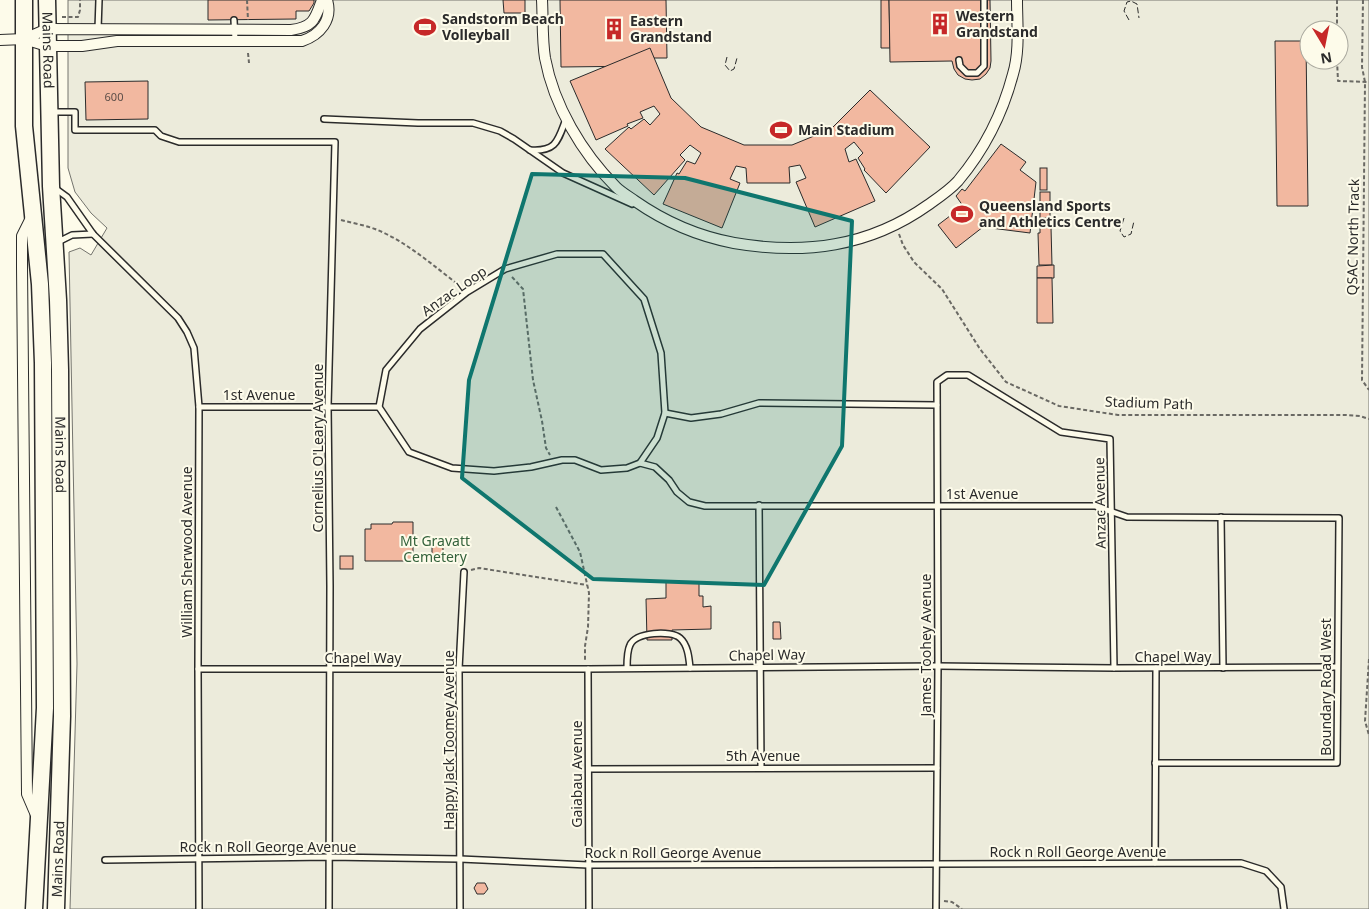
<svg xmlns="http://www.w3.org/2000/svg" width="1369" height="909" font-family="'Noto Sans',sans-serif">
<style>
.green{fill:#ecebdb;stroke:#74746e;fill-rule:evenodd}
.building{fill:#f2b8a0;stroke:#2b2b2b}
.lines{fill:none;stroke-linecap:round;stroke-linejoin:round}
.lane-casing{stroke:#2b2b2b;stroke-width:8}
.street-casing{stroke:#2b2b2b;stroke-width:12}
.primary-casing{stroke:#2b2b2b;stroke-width:19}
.path{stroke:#6a6964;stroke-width:2;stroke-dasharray:4 2.5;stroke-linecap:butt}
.lane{stroke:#fdfbea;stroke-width:5}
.street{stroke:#fdfbea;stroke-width:10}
.primary{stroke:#fdfbea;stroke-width:16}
.fence{stroke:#2b2b2b;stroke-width:1;stroke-dasharray:6 2.5;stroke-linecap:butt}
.marked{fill:#0f766e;fill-opacity:0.2;stroke:#0f766e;stroke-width:4;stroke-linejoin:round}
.labels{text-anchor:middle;stroke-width:4;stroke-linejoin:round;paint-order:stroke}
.number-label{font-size:11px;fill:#5d4e48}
.poi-label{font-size:14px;font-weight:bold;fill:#2b2b2b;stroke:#fdfbea;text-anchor:start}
.street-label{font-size:14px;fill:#2b2b2b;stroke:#fdfbea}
.park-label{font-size:14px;fill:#34623c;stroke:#fdfbea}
</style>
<rect width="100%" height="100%" fill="#fdfbea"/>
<!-- green -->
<path class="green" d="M68 0H1369V909H70L77 664 69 252 80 248 91 255 107 228 91 213 75 192 68 168ZM1309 30H1339V60H1309Z"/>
<!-- building -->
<g class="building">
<path d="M208 0H314V3L309 11H296V19L208 20Z"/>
<path d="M503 0H525V13H504Z"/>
<path d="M560 0H666L667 58H649V66L561 67Z"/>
<path d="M881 0H889L890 48H881Z"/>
<path d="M889 0H990L991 61 990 68 986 74 980 79 972 80 965 79 958 75 954 69 952 61 890 62Z"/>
<path d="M1275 41H1306L1308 206H1277Z"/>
<path d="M650 48 671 98 701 127 744 145H792L831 129 870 90 930 147 886 193 864 170 865 169 858 158 863 153 854 142 845 149 849 162 856 159 875 201 815 227 796 182 806 178 800 165 789 167 790 183H747L746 168 736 166 730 179 740 183 722 228 663 204 677 173 679 174 687 161 695 164 701 153 690 145 680 155 685 160 654 195 605 149 629 127 631 129 644 119 650 125 660 114 654 106 640 112 643 118 627 124 628 126 596 140 570 81Z"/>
<path d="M148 81V119L86 120 85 82Z"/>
<path d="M1001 144 1026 162 1020 170 1036 182 1030 233 983 227 956 248 938 225 963 206 956 196 962 189 965 191Z"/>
<rect x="1040" y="168" width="7" height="22"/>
<rect x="1040" y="192" width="10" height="26"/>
<path d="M1040 227H1051L1052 265H1039L1038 233H1040Z"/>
<path d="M1054 265V278H1037V266Z"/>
<path d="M1037 278H1052L1053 323H1037Z"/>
<path d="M393 522H413V561H365V529H371V524H392Z"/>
<path d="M432 538H443V559L432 560Z"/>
<rect x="340" y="556" width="13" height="13"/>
<path d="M666 582H699V596H703V607L711 606V629L672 630V640H647L646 599 666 598Z"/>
<path d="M773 622H780L781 639H773Z"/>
<path d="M477 883H485L488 889 484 894H477L474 888Z"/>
</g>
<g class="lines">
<!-- lane casing -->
<g class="lane-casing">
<g id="lane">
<path d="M234 20 235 40"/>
<path d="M98 29 99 0"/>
<path d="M959 60 960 66 967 73H977L984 66V0"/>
<path d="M52 112H75V130H155L161 136 179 142H335L328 406 330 586 329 909"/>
<path d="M324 119 418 123H473L500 131 514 139 563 173 632 204"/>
<path d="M530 150C557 152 558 140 566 119"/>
<path d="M56 189 67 197 93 234 178 318 187 332 194 348 199 407 198 669 199 909"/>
<path d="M58 242 72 235 93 234"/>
<path d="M557 254H603L644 299 661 353 665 413 657 438 640 463 627 468 601 470 575 460H562L531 467 494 471 452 468 409 452 379 407 386 370 420 329 467 292 505 269Z"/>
<path d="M199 407H379"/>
<path d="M665 413 691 418 721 414 759 403 937 405"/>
<path d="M640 463 655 467 669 480 677 492 689 502 705 506H1095L1127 517 1339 518 1337 763H1155"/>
<path d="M759 505 761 767"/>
<path d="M1221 517 1223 668"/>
<path d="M627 668C627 661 627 651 630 645 636 632 671 630 680 638 688 645 689 658 690 668"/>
<path d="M198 669H588L938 666 1114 668 1337 667"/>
<path d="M588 669 589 909"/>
<path d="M589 769 937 768"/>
<path d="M105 860 329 857 460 859 588 865 1241 863 1266 871 1281 887 1284 909"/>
<path d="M1155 863 1156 668"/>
<path d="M460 909 459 669 464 572"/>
<path d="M936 909 938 666 937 382 947 375H968L1061 432 1110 439 1114 668"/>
</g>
</g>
<!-- street casing -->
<g class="street-casing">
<g id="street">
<path d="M542 0C543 19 542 39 545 58 554 106 582 153 616 187 621 192 628 196 635 201 665 222 697 236 734 243 804 255 869 247 928 205 938 198 950 190 958 181 984 150 1003 112 1013 74 1020 51 1017 24 1017 0"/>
<path d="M24 39 47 29 291 30C314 27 315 19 322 0"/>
<path d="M0 40 24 39 47 46H82L117 41H302C320 35 333 20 327 0"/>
<path d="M32 216 22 236V267L27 794 36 815"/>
</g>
</g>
<!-- primary casing -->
<g class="primary-casing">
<g id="primary">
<path d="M24 0V126L40 284 43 363 45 708 34 909"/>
<path id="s1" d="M47 0 51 186 58 300 60 370 62 716 56 909"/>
</g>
</g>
<!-- path -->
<g class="path">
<path d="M247 0 248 20"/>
<path d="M1337 0V30"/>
<path d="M1363 0 1362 67 1365 82 1362 380 1369 390"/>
<path d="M62 17H78L80 10V0"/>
<path d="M248 53 249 63"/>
<path d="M1337 60 1338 81 1369 82"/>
<path d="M341 220C352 223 364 225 375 229 406 241 435 267 460 286"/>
<path d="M899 234 903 245 914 262 942 289 980 349 1006 382 1059 406 1118 415H1346L1360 416 1369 419"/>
<path d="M512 277 523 289 533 380 542 421 546 448 550 455"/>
<path d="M556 507 580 552 589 593 588 627 585 646V660"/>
<path d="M471 570 479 568 587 585"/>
<path d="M1369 659 1365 721 1369 735"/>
<path d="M944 901 952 902 962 909"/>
</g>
<!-- lane -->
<use href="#lane" class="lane"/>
<!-- street -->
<use href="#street" class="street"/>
<!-- primary -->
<use href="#primary" class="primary"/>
<!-- fence -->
<g class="fence">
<path d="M1129 20 1124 11 1127 2 1131 1 1137 4 1139 18"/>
<path d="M727 57 725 65 730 71 734 69 737 58"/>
<path d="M1124 218 1120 231 1124 237 1131 234 1134 221"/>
</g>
</g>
<!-- marked area -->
<path class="marked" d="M532 174 685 178 852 221 842 446 764 585 593 579 462 478 469 380Z"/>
<!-- icons -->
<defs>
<g id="building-bare" transform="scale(1.725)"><path d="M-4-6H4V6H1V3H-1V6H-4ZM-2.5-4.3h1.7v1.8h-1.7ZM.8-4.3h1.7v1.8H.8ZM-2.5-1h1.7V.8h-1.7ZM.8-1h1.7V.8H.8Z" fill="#c62828" stroke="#fdfbea" stroke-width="2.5" paint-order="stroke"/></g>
<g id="stadium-bare" transform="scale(1.725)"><path d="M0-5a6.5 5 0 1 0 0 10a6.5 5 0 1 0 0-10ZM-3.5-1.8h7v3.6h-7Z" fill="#c62828" stroke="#fdfbea" stroke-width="2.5" paint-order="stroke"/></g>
</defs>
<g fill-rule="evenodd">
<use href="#building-bare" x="940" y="24"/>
<use href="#stadium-bare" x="425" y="27"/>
<use href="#building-bare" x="614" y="29"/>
<use href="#stadium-bare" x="781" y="130"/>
<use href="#stadium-bare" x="962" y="214"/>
</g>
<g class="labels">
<!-- number labels -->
<g class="number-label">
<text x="114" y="101">600</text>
</g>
<!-- poi labels -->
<g class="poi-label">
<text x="956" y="21">Western<tspan x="956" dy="16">Grandstand</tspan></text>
<text x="442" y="24">Sandstorm Beach<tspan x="442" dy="16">Volleyball</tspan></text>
<text x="630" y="26">Eastern<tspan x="630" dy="16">Grandstand</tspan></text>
<text x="798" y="135">Main Stadium</text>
<text x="979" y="211">Queensland Sports<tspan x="979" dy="16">and Athletics Centre</tspan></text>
</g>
<!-- street labels -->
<g class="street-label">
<text dy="5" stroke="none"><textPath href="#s1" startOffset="50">Mains Road</textPath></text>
<text transform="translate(1353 237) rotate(-89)" y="5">QSAC North Track</text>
<text transform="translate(454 291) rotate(-35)" y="5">Anzac Loop</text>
<text x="259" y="400">1st Avenue</text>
<text transform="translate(1149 403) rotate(2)" y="5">Stadium Path</text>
<text transform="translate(318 448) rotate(-90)" y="5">Cornelius O'Leary Avenue</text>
<text dy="5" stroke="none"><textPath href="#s1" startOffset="455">Mains Road</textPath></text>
<text x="982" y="499">1st Avenue</text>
<text transform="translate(1100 503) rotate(-91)" y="5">Anzac Avenue</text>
<text transform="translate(187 552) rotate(-90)" y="5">William Sherwood Avenue</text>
<text transform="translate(926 645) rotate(-90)" y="5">James Toohey Avenue</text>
<text transform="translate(767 655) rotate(-1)" y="5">Chapel Way</text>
<text x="1173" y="662">Chapel Way</text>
<text x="363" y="663">Chapel Way</text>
<text transform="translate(1326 687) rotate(-90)" y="5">Boundary Road West</text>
<text transform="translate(449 740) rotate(-90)" y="5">Happy Jack Toomey Avenue</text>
<text x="763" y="761">5th Avenue</text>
<text transform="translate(577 774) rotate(-90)" y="5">Gaiabau Avenue</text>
<text x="268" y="852">Rock n Roll George Avenue</text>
<text x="1078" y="857">Rock n Roll George Avenue</text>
<text x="673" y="858">Rock n Roll George Avenue</text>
<text transform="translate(58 859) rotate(-88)" y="5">Mains Road</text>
</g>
<!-- park labels -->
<g class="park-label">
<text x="435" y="546">Mt Gravatt<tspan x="435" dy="16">Cemetery</tspan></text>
</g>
</g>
<!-- north arrow -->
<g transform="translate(1324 45) rotate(170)"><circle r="24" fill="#fdfbea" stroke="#a9a89e"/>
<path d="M0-4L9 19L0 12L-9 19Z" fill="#c62828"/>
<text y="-8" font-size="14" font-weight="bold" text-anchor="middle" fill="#2b2b2b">N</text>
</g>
</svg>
